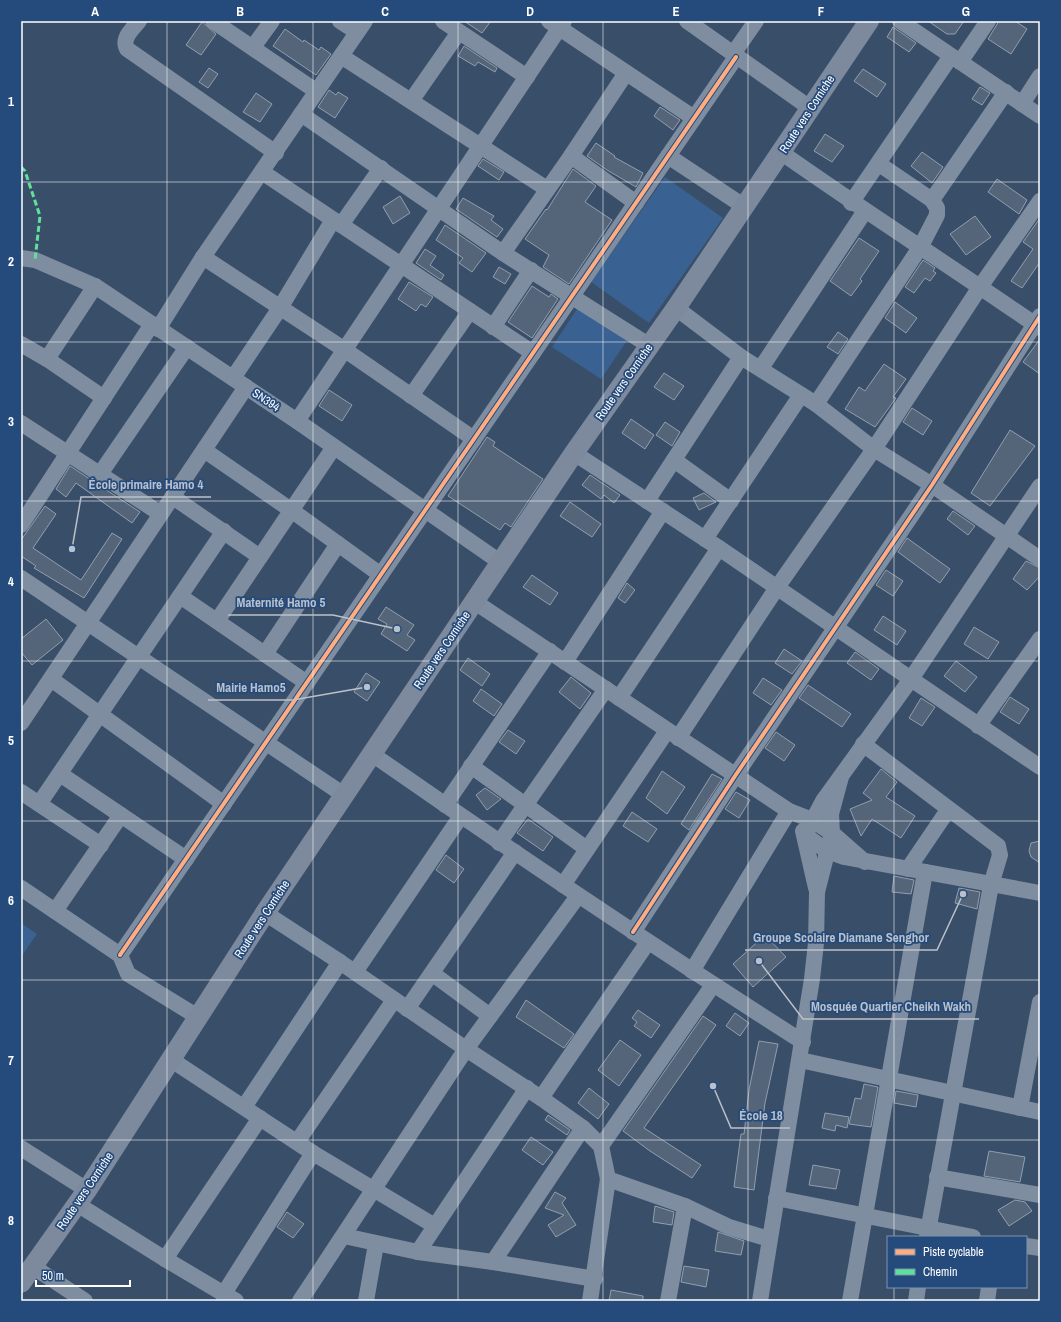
<svg xmlns="http://www.w3.org/2000/svg" width="1061" height="1322" font-family="'Archivo Narrow',sans-serif">
<style>
.green{fill:#396192}
.building{fill:#54657a;stroke:#919eae}
.lines{fill:none;stroke-linecap:round;stroke-linejoin:round}
.minor{stroke:#7e8d9f;stroke-width:16}
.major{stroke:#7d8a9e;stroke-width:20}
.quiet{stroke:#60e19b;stroke-width:3;stroke-dasharray:6 3;stroke-linecap:butt}
.cycleway-casing{stroke:#254b7c;stroke-width:6}
.cycleway{stroke:#ffac80;stroke-width:4}
.grid{fill:none;stroke:#fff;stroke-width:1;stroke-opacity:0.55}
.labels{text-anchor:middle;stroke-width:3.5;stroke-linejoin:round;paint-order:stroke}
.street-label{font-size:12px;fill:#fff;stroke:#254b7c}
.leader{fill:none;stroke:#bac1ca;stroke-width:1.5}
.callout-dot{fill:#bac1ca;stroke:#254b7c;stroke-width:1.5}
.callout-label{font-size:13px;text-anchor:middle;font-weight:bold;fill:#bac1ca;stroke:#254b7c;stroke-width:3.5;stroke-linejoin:round;paint-order:stroke}
.neatline{fill:none;stroke:#fff;stroke-width:1.5}
.grid-label{font-size:13px;text-anchor:middle;font-weight:bold;fill:#fff}
</style>
<rect width="100%" height="100%" fill="#394e68"/>
<!-- green -->
<g class="green">
<path d="M665 177 723 218 649 323 591 282Z"/>
<path d="M579 306 628 339 601 379 552 347Z"/>
<path d="M21 923 37 934 21 957Z"/>
</g>
<!-- building -->
<g class="building">
<path d="M464 21H491L482 33Z"/>
<path d="M928 21H964L955 34H947Z"/>
<path d="M999 21H1015L1027 29 1011 54 988 39Z"/>
<path d="M202 22 216 34 201 55 186 45Z"/>
<path d="M893 27 916 43 909 52 887 37Z"/>
<path d="M285 29 303 42 304 40 319 50 321 47 331 54 316 75 273 46Z"/>
<path d="M464 46 497 68 495 72 478 62 475 66 458 56Z"/>
<path d="M209 68 218 74 208 88 199 82Z"/>
<path d="M863 69 886 84 877 97 854 81Z"/>
<path d="M980 87 990 93 982 105 972 99Z"/>
<path d="M329 90 336 95 338 92 348 98 335 118 318 107Z"/>
<path d="M256 93 272 104 260 122 243 112Z"/>
<path d="M660 107 680 120 673 130 654 116Z"/>
<path d="M825 134 844 146 832 162 814 151Z"/>
<path d="M596 143 615 156 614 157 643 173 636 187 607 170 587 156Z"/>
<path d="M922 152 943 167 932 183 911 166Z"/>
<path d="M483 159 504 172 499 180 478 166Z"/>
<path d="M573 169 596 186 585 202 612 220 569 284 543 267 549 255 525 239 546 209 547 210Z"/>
<path d="M997 179 1027 200 1019 214 988 192Z"/>
<path d="M400 196 410 213 393 224 383 207Z"/>
<path d="M463 198 494 216 491 220 503 229 497 237 456 209Z"/>
<path d="M975 216 991 237 966 255 950 234Z"/>
<path d="M1040 218V262L1022 288 1011 281 1033 249 1023 242Z"/>
<path d="M445 225 486 253 472 272 459 263 463 258 436 240Z"/>
<path d="M859 238 879 251 860 279 862 281 851 296 830 281Z"/>
<path d="M425 249 436 256 430 265 444 275 441 280 416 263Z"/>
<path d="M923 260 935 268 933 271 936 273 930 281 925 278 914 293 905 287Z"/>
<path d="M499 267 511 274 505 284 493 277Z"/>
<path d="M409 282 433 297 426 307 421 304 416 311 398 299Z"/>
<path d="M532 286 549 297 551 294 558 299 532 338 508 322Z"/>
<path d="M895 302 917 318 906 333 885 318Z"/>
<path d="M838 332 848 339 838 354 827 347Z"/>
<path d="M1040 339V374L1023 362Z"/>
<path d="M884 364 906 379 893 397 896 398 875 427 845 409 859 387 865 391Z"/>
<path d="M664 373 684 386 674 400 654 387Z"/>
<path d="M329 390 352 405 342 421 319 406Z"/>
<path d="M912 408 932 421 923 435 903 422Z"/>
<path d="M631 419 654 435 645 449 622 433Z"/>
<path d="M665 422 680 432 672 446 656 435Z"/>
<path d="M1010 430 1035 446 990 506 971 493Z"/>
<path d="M487 437 495 442 493 446 543 479 511 527 505 523 500 530 448 496Z"/>
<path d="M70 466 140 512 132 523 76 483 66 497 56 489Z"/>
<path d="M590 475 620 495 614 503 604 495 601 499 582 485Z"/>
<path d="M704 493 716 502 699 510 693 498Z"/>
<path d="M570 502 601 524 592 537 560 516Z"/>
<path d="M45 506 56 514 33 548 81 580 112 533 122 539 84 598 34 568 36 566 21 556V540Z"/>
<path d="M953 511 975 526 968 535 947 519Z"/>
<path d="M907 538 950 569 940 583 898 552Z"/>
<path d="M1026 561 1040 568V576L1027 590 1013 579Z"/>
<path d="M886 570 903 581 893 596 876 585Z"/>
<path d="M532 575 558 593 550 605 523 587Z"/>
<path d="M627 583 635 590 625 603 618 598Z"/>
<path d="M386 607 414 625 407 635 415 640 407 651 381 634 387 624 378 619Z"/>
<path d="M883 616 906 631 897 645 874 630Z"/>
<path d="M46 619 63 640 32 665 21 652V639Z"/>
<path d="M974 627 999 642 988 659 964 644Z"/>
<path d="M784 649 802 661 792 674 775 663Z"/>
<path d="M855 652 879 669 871 680 847 663Z"/>
<path d="M468 658 490 674 482 686 460 670Z"/>
<path d="M956 661 977 677 965 692 944 676Z"/>
<path d="M366 673 380 682 367 701 354 692Z"/>
<path d="M571 677 591 693 580 709 559 692Z"/>
<path d="M763 678 782 690 771 705 753 693Z"/>
<path d="M808 685 851 714 842 727 799 698Z"/>
<path d="M481 689 502 704 494 716 473 701Z"/>
<path d="M1010 697 1029 709 1019 724 1000 712Z"/>
<path d="M921 698 935 707 922 726 909 718Z"/>
<path d="M508 730 525 741 516 754 499 742Z"/>
<path d="M776 732 795 745 784 761 765 748Z"/>
<path d="M881 769 897 782 886 797 915 816 901 838 872 819 861 836 850 809 872 800 863 793Z"/>
<path d="M662 771 685 787 667 814 646 798Z"/>
<path d="M712 774 722 779 689 830 681 824Z"/>
<path d="M485 788 501 799 487 810 476 795Z"/>
<path d="M736 792 750 800 739 818 725 809Z"/>
<path d="M632 812 657 829 648 842 623 826Z"/>
<path d="M528 819 553 837 543 851 517 833Z"/>
<path d="M1040 841V863L1031 857 1029 851 1031 843Z"/>
<path d="M446 855 464 869 454 883 436 870Z"/>
<path d="M894 876 914 880 911 894 892 892Z"/>
<path d="M959 888 980 892 977 909 955 903Z"/>
<path d="M765 935 786 957 753 987 733 964Z"/>
<path d="M526 1000 574 1034 564 1048 516 1017Z"/>
<path d="M638 1010 660 1025 651 1038 634 1026 637 1022 632 1018Z"/>
<path d="M735 1013 749 1023 740 1036 726 1026Z"/>
<path d="M703 1016 716 1025 644 1128 701 1165 692 1178 650 1151 623 1131Z"/>
<path d="M620 1040 641 1055 619 1086 598 1070Z"/>
<path d="M759 1041 778 1044 765 1103 754 1190 734 1187 741 1134H744L749 1090Z"/>
<path d="M864 1084 878 1087 871 1127 849 1124 855 1098 861 1099Z"/>
<path d="M589 1088 609 1104 598 1119 578 1103Z"/>
<path d="M896 1091 918 1095 916 1107 894 1103Z"/>
<path d="M825 1113 849 1117 847 1128 836 1125 835 1131 822 1128Z"/>
<path d="M548 1115 570 1130 567 1135 545 1120Z"/>
<path d="M531 1137 553 1152 543 1165 522 1150Z"/>
<path d="M989 1151 1025 1157 1020 1182 984 1176Z"/>
<path d="M813 1165 840 1170 836 1189 809 1185Z"/>
<path d="M555 1192 566 1198 562 1203 576 1225 556 1237 548 1225 564 1215 545 1208Z"/>
<path d="M1015 1200 1025 1202 1032 1211 1009 1226 998 1210Z"/>
<path d="M655 1206 674 1212 672 1225 653 1222Z"/>
<path d="M287 1212 304 1224 293 1238 277 1227Z"/>
<path d="M718 1232 744 1241 741 1255 715 1251Z"/>
<path d="M684 1266 709 1270 706 1287 681 1282Z"/>
<path d="M611 1290 643 1296V1301H609Z"/>
</g>
<g class="lines">
<!-- minor -->
<g class="minor">
<path d="M139 21C133 29 121 38 127 49L276 153"/>
<path d="M213 21 316 91"/>
<path d="M340 21 357 32"/>
<path d="M443 21 527 77"/>
<path d="M549 21 694 118"/>
<path d="M687 21 810 108"/>
<path d="M900 21 1040 116"/>
<path d="M253 47 272 21"/>
<path d="M733 54 756 21"/>
<path d="M341 56 547 189"/>
<path d="M960 62 988 21"/>
<path d="M411 101 459 32"/>
<path d="M1022 104 1040 76"/>
<path d="M301 114 503 253 650 346"/>
<path d="M782 153C867 213 955 269 1040 328"/>
<path d="M571 156 636 203"/>
<path d="M668 156 745 207"/>
<path d="M262 172 533 353"/>
<path d="M932 200 1006 92"/>
<path d="M851 203 951 56"/>
<path d="M341 225 381 168"/>
<path d="M503 253 571 156 626 73"/>
<path d="M203 257 345 350 474 439"/>
<path d="M21 258 35 260 95 286 297 421 500 562"/>
<path d="M676 308 741 357 816 404 874 449 932 485 1040 559"/>
<path d="M493 327 531 270"/>
<path d="M158 329 203 257 365 21"/>
<path d="M21 344 47 359 104 398"/>
<path d="M47 359 95 286"/>
<path d="M761 368 865 211"/>
<path d="M233 378 280 308 333 220"/>
<path d="M411 396 470 311"/>
<path d="M816 404 921 246 937 215V208L932 200 879 164"/>
<path d="M297 421 564 21"/>
<path d="M21 423 161 514"/>
<path d="M204 450 291 510 381 575"/>
<path d="M574 453 719 548 1040 767"/>
<path d="M674 460 731 501"/>
<path d="M100 474 187 347"/>
<path d="M173 497 260 557"/>
<path d="M647 501 741 357"/>
<path d="M21 525 152 324"/>
<path d="M705 539 801 395"/>
<path d="M21 578 344 795"/>
<path d="M180 596 307 683"/>
<path d="M475 602 789 811 812 820 832 833 865 862"/>
<path d="M217 621 334 447"/>
<path d="M265 654 338 544"/>
<path d="M565 662 663 511"/>
<path d="M51 679 224 804"/>
<path d="M619 698 719 548"/>
<path d="M21 723 246 387"/>
<path d="M978 726 1040 639"/>
<path d="M678 738 776 589 874 449 980 287 1040 201"/>
<path d="M863 744 998 846 1000 855 991 885 927 1237"/>
<path d="M372 754C514 853 657 949 803 1042"/>
<path d="M471 766 587 849"/>
<path d="M60 774 186 859"/>
<path d="M21 792 101 845"/>
<path d="M39 804 224 531"/>
<path d="M445 805 550 651"/>
<path d="M803 831 816 888"/>
<path d="M805 835 823 801 911 679 1040 486"/>
<path d="M805 835 827 851 844 857 1040 893"/>
<path d="M499 843 606 689"/>
<path d="M908 869 948 810"/>
<path d="M563 885 667 731"/>
<path d="M21 888 120 955 128 974 198 1017"/>
<path d="M55 911 121 815"/>
<path d="M265 913 340 962 466 1049 541 1098 583 1128 601 1146 608 1179 685 1206 729 1227 769 1239"/>
<path d="M633 932 735 776 932 485 1040 316"/>
<path d="M120 955 736 57"/>
<path d="M692 971 789 811"/>
<path d="M355 972 461 816"/>
<path d="M433 974 490 1016"/>
<path d="M407 1009 515 852"/>
<path d="M170 1059 313 1153 435 1226"/>
<path d="M800 1060 1040 1112"/>
<path d="M541 1098 648 942"/>
<path d="M244 1107 340 962"/>
<path d="M1020 1108 1040 1002"/>
<path d="M297 1142 394 1000"/>
<path d="M601 1146 713 985"/>
<path d="M21 1148 87 1190"/>
<path d="M937 1177 1040 1195"/>
<path d="M776 1198 973 1237"/>
<path d="M77 1204 165 1259 236 1301"/>
<path d="M344 1236 418 1252 493 1262 595 1279"/>
<path d="M1026 1246 1040 1248"/>
<path d="M418 1252 527 1088"/>
<path d="M165 1259 260 1118"/>
<path d="M493 1262 583 1128"/>
<path d="M32 1266 85 1301"/>
<path d="M223 1295 313 1153"/>
<path d="M300 1301 466 1049 578 896"/>
<path d="M366 1301 376 1244"/>
<path d="M590 1301 608 1179"/>
<path d="M668 1301 685 1206"/>
<path d="M760 1301 812 979 816 943 817 892 832 833 831 814 841 777"/>
<path d="M850 1301 925 872"/>
<path d="M916 1301 918 1287"/>
<path d="M987 1301 989 1287"/>
</g>
<!-- major -->
<path class="major" d="M21 1283 87 1190 265 913 574 453 676 308 869 21"/>
<!-- quiet -->
<path class="quiet" d="M21 167 25 171 40 216 35 260"/>
<!-- cycleway casing -->
<g class="cycleway-casing">
<g id="cycleway">
<path d="M633 932 735 776 932 485 1040 316"/>
<path d="M120 955 736 57"/>
</g>
</g>
<!-- cycleway -->
<use href="#cycleway" class="cycleway"/>
</g>
<!-- grid -->
<path class="grid" d="M167 21V1301M313 21V1301M458 21V1301M603 21V1301M748 21V1301M894 21V1237M21 182H1040M21 342H1040M21 501H1040M21 661H1040M21 821H1040M21 980H1040M21 1140H1040M894 1287V1301"/>
<g class="labels">
<!-- street labels -->
<g class="street-label">
<text transform="translate(807 114) rotate(-57)" y="4">Route vers Corniche</text>
<text transform="translate(624 382) rotate(-55)" y="4">Route vers Corniche</text>
<text transform="translate(266 400) rotate(34)" y="4">SN394</text>
<text transform="translate(442 650) rotate(-56)" y="4">Route vers Corniche</text>
<text transform="translate(262 919) rotate(-57)" y="4">Route vers Corniche</text>
<text transform="translate(85 1191) rotate(-56)" y="4">Route vers Corniche</text>
</g>
</g>
<!-- callouts -->
<path class="leader" d="M72 549L81 497H211M397 629L333 615H228M367 687L293 700H208M963 894L937 950H745M759 961L803 1019H979M713 1086L731 1128H790"/>
<g class="callout-dot">
<circle cx="72" cy="549" r="4"/>
<circle cx="397" cy="629" r="4"/>
<circle cx="367" cy="687" r="4"/>
<circle cx="963" cy="894" r="4"/>
<circle cx="759" cy="961" r="4"/>
<circle cx="713" cy="1086" r="4"/>
</g>
<g class="callout-label">
<text x="146" y="489">École primaire Hamo 4</text>
<text x="281" y="607">Maternité Hamo 5</text>
<text x="251" y="692">Mairie Hamo5</text>
<text x="841" y="942">Groupe Scolaire Diamane Senghor</text>
<text x="891" y="1011">Mosquée Quartier Cheikh Wakh</text>
<text x="761" y="1120">École 18</text>
</g>
<!-- border -->
<rect width="1061" height="1322" fill="none" stroke="#254b7c" stroke-width="44"/>
<!-- legend -->
<rect x="887" y="1236" width="140" height="52" fill="#254b7c" stroke="#7c93b0"/>
<rect x="895" y="1249" width="20" height="6" fill="#ffac80" stroke="#7c93b0"/>
<text x="923" y="1256" font-size="12" fill="#ffffff">Piste cyclable</text>
<rect x="895" y="1269" width="20" height="6" fill="#60e19b" stroke="#7c93b0"/>
<text x="923" y="1276" font-size="12" fill="#ffffff">Chemin</text>
<!-- scale -->
<path d="M36 1280v6h94v-6" fill="none" stroke="#ffffff" stroke-width="2"/>
<text x="42" y="1280" font-size="12" fill="#ffffff" stroke="#254b7c" stroke-width="3" paint-order="stroke">50 m</text>
<rect x="22" y="22" width="1017" height="1278" class="neatline"/>
<g class="grid-label">
<text x="95" y="16">A</text>
<text x="240" y="16">B</text>
<text x="385" y="16">C</text>
<text x="530" y="16">D</text>
<text x="676" y="16">E</text>
<text x="821" y="16">F</text>
<text x="966" y="16">G</text>
<text x="11" y="106">1</text>
<text x="11" y="266">2</text>
<text x="11" y="426">3</text>
<text x="11" y="586">4</text>
<text x="11" y="745">5</text>
<text x="11" y="905">6</text>
<text x="11" y="1065">7</text>
<text x="11" y="1225">8</text>
</g>
</svg>
